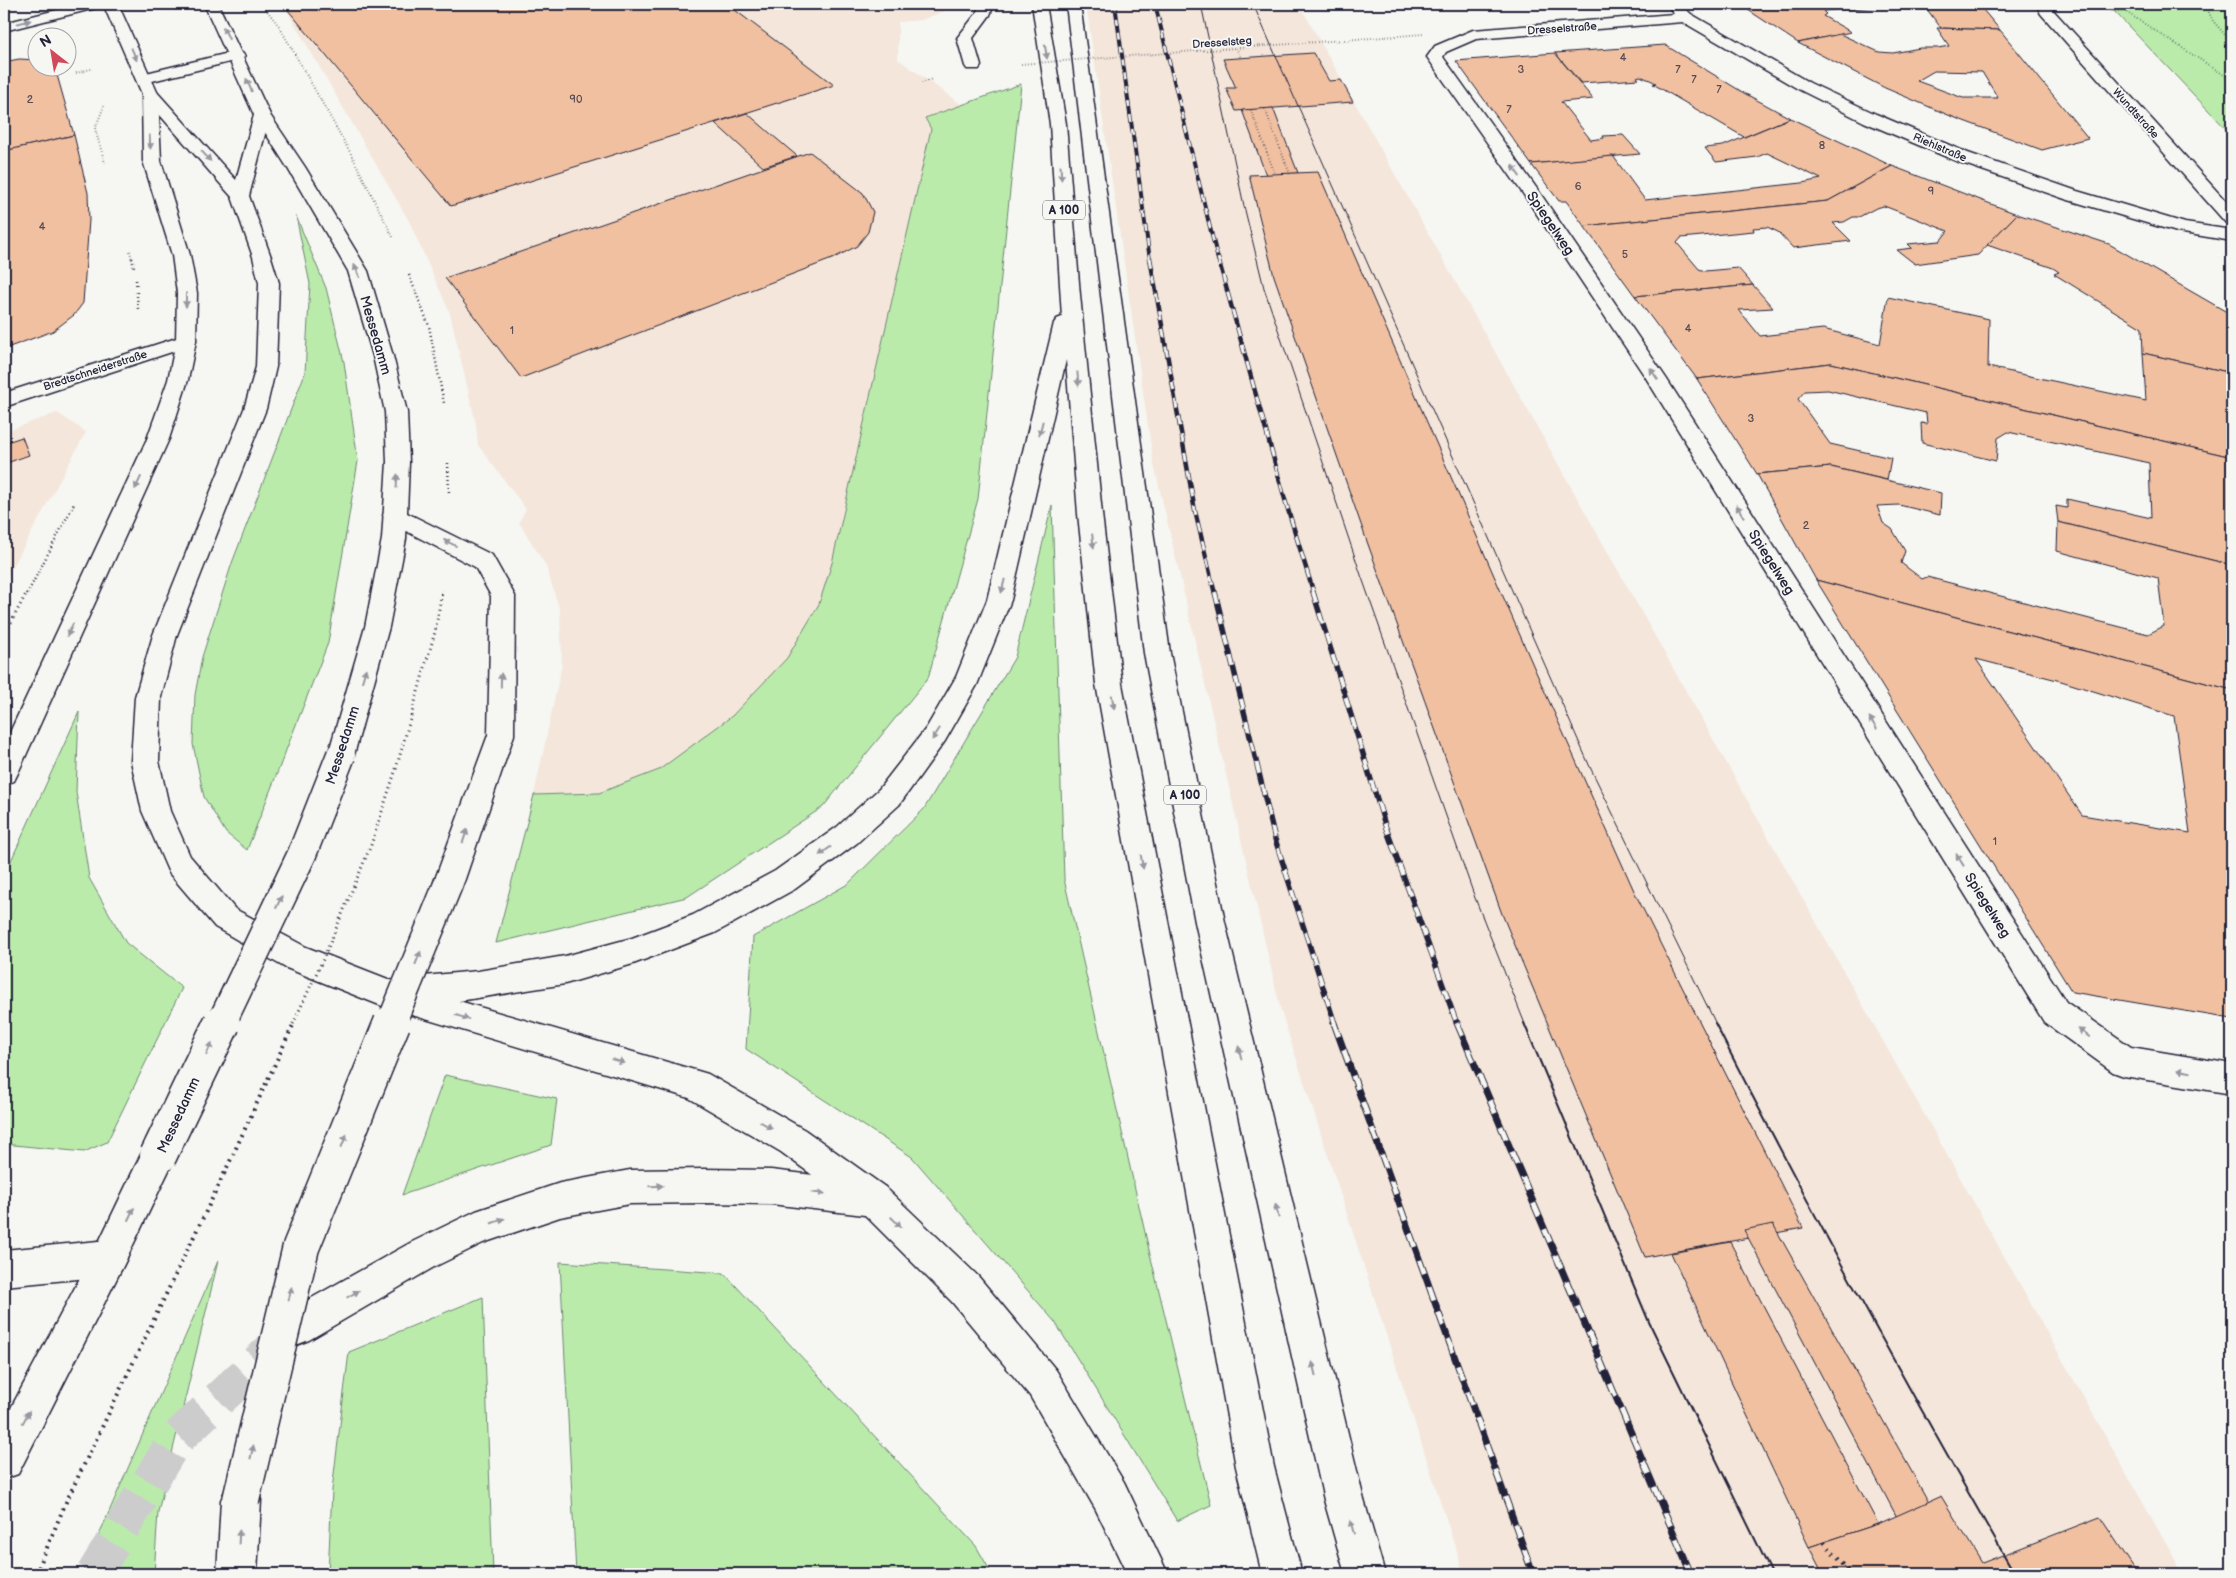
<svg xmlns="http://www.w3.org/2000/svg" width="2236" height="1578" font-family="'Balsamiq Sans',sans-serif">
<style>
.built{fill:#f4e6da}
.green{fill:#baebab;stroke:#6e8673}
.building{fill:#f0c0a1;stroke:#22223b;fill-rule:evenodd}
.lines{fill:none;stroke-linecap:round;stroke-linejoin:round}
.minor-tunnel{stroke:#cccccd;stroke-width:36;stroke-dasharray:36 18;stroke-linecap:butt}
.minor-casing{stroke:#22223b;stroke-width:3}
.major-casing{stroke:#22223b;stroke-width:3}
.highway-casing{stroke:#22223b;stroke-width:3}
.path-far3{stroke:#22223b;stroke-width:2;stroke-dasharray:0.5 2.5;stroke-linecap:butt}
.path-far2{stroke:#22223b;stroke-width:2.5;stroke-dasharray:1 3;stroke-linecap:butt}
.path-far1{stroke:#22223b;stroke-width:3;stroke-dasharray:1 4;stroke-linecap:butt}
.path{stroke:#22223b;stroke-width:4;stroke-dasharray:2 5;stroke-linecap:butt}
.minor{fill:#f6f6f2;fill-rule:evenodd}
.major{fill:#f6f6f2;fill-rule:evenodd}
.highway{fill:#f6f6f2;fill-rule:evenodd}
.tram-far1{stroke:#22223b;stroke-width:1}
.tram{stroke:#22223b;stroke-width:2}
.rail-far3-casing{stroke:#22223b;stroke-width:4}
.rail-far2-casing{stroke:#22223b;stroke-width:4.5}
.rail-far1-casing{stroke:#22223b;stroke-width:5.5}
.rail-casing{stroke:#22223b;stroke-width:7}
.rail-far3{stroke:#f6f6f2;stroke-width:2.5;stroke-dasharray:7;stroke-linecap:butt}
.rail-far2{stroke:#f6f6f2;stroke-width:3;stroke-dasharray:9;stroke-linecap:butt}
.rail-far1{stroke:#f6f6f2;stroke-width:4;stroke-dasharray:11;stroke-linecap:butt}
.rail{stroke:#f6f6f2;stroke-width:5;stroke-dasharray:14;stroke-linecap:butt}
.minor-bridge-far1-casing{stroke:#22223b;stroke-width:31;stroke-linecap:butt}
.minor-bridge-casing{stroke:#22223b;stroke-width:39;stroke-linecap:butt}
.major-bridge-far1-casing{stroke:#22223b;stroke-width:31;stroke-linecap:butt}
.major-bridge-casing{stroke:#22223b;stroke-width:39;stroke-linecap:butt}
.path-bridge-far2{stroke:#22223b;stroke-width:2;stroke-dasharray:0.5 2.5;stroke-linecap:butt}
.path-bridge-far1{stroke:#22223b;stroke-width:3;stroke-dasharray:1 4;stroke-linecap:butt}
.path-bridge{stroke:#22223b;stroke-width:4;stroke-dasharray:2 5;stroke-linecap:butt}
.minor-bridge-far1{stroke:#f6f6f2;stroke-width:28}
.minor-bridge{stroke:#f6f6f2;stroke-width:36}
.major-bridge-far1{stroke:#f6f6f2;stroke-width:28}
.major-bridge{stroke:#f6f6f2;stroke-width:36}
.oneway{fill:#9797a0}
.labels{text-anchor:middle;stroke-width:4;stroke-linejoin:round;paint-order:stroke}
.far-street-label{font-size:11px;fill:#22223b;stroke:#f6f6f2}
.number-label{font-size:11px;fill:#564a54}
.shield{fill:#f6f6f2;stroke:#626272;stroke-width:1}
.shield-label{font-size:12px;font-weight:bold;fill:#22223b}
.street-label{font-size:14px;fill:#22223b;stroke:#f6f6f2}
</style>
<rect width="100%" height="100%" fill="#f6f6f2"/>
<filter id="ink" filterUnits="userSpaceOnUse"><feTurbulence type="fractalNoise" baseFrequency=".02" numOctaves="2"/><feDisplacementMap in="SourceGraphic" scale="10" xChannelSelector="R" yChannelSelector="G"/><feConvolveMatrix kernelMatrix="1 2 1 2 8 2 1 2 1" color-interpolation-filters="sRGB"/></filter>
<g filter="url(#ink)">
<!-- built -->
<g class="built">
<path d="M283 4H963L921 20 898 22V59L962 105 925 118 931 129 832 563 819 604 787 658 732 716 659 770 599 793 534 795 562 664 560 611 546 566 519 522 526 509 478 445 476 424 450 313 409 221Z"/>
<path d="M1086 4H1299L2183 1574H1464L1281 1011 1153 460Z"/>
<path d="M57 413 86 432 4 583V432Z"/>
</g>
<!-- green -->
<g class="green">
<path d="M2112 4H2232V135L2113 10Z"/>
<path d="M1021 84 978 499 928 678 823 807 687 897 496 943 534 795 599 793 659 770 732 716 787 658 819 604 832 563 931 129 925 118Z"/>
<path d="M296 216 326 288 344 362 358 461 328 643 247 850 226 833 204 797 193 744 195 695 202 657 232 563 305 373 310 284Z"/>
<path d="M1052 505 1064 879 1149 1250 1211 1505 1177 1521 1055 1322 912 1157 746 1049 753 937 848 884 924 809 1015 657Z"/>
<path d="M79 712 76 792 89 878 126 943 182 988 107 1142 84 1152 4 1144V876Z"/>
<path d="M445 1075 557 1099 551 1145 402 1195Z"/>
<path d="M218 1261 158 1512 154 1574H82Z"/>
<path d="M560 1262 724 1273 976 1546 992 1574H576Z"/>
<path d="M483 1297 493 1574H328L332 1490 349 1352Z"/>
</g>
<!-- building -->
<g class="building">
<path d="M283 4H727L834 85 451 206Z"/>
<path d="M865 4H926L879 7V4Z"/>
<path d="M1409 4H1472L1412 8Z"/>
<path d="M1739 4H1872L1875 7 1823 11 1826 14 1823 16 1851 32 1798 43Z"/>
<path d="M1923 4H1978L2000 30 1941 28Z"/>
<path d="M1937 28 2000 30 2088 138 2042 150 1953 117 1885 88 1798 43 1840 34 1879 52 1893 53 1920 48H1938L1949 46ZM1934 71 1982 72 1998 98H1963L1917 81Z"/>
<path d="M1665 45 1744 93 1790 118 1744 137 1653 84 1656 83 1650 80 1640 76 1637 77 1639 79 1581 83 1555 53Z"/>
<path d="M1313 53 1329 81 1341 80 1353 102 1236 111 1226 88H1236L1223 59Z"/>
<path d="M1555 53 1593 99 1561 102 1591 140 1604 138 1603 136 1623 135 1640 154 1531 164 1456 61Z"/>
<path d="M19 59 38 60V68H55L74 135 4 151V62Z"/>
<path d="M1273 108 1298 173 1266 175 1242 110Z"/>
<path d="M747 113 771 134 797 156 763 167 715 123Z"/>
<path d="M1790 118 1892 166 1828 201 1584 226 1566 201H1559L1531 164 1613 156 1645 200 1802 183 1821 179 1767 153 1757 157 1716 162 1705 148 1723 146Z"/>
<path d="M74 135 88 193 89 220 83 303 74 315 53 331 4 349V151Z"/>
<path d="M810 152 863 193 873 212 868 232 857 246 832 259 521 378 445 278Z"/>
<path d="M1892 166 2017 214 1978 255 1915 264 1897 250 1912 248 1908 244 1940 241 1948 231 1884 206 1876 208 1859 217H1853L1844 222 1833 223 1851 241 1793 248 1778 232 1767 227 1753 228 1754 231 1681 238 1677 243 1699 269 1705 271 1738 268 1753 285 1635 296 1584 226 1828 201Z"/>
<path d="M1318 172 1536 672 1635 893 1803 1228 1645 1257 1502 914 1365 536 1274 276 1249 175Z"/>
<path d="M2017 214 2109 244 2232 315V373L2143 353 2142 328 2054 274 2059 272 2053 268 1987 245Z"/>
<path d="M1753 285 1773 308 1739 310 1760 336 1823 329 1880 344 1888 297 1989 319 1988 367 2146 401 2143 353 2232 373V457L1831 363 1697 379 1635 296Z"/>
<path d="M1831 363 2232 457V565L2058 522 2056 506 2067 508V499L2151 518 2149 463 2008 432 1998 438 1996 461 1922 443 1921 423 1927 424 1926 413 1828 390 1805 391 1798 399 1830 444 1891 458 1887 480 1831 467 1757 474 1697 379Z"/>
<path d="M22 437 29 455 4 464V443Z"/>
<path d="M1831 467 1941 493 1940 515 1899 505 1877 506 1883 523 1892 529 1905 551 1901 563 1922 579 1927 577 2148 634 2164 626 2158 578 2057 551 2058 522 2232 565V690L1816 580 1757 474Z"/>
<path d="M1816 580 2232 690V1019L2072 992ZM1976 659 2061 681 2174 716 2190 833 2082 815Z"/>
<path d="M1773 1224 1932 1508 1899 1521 1744 1230Z"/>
<path d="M1730 1242 1878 1524 1809 1547 1671 1253Z"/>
<path d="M1941 1496 1982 1563 2100 1517 2138 1574H1823L1809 1547 1878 1524Z"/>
</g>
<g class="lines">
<!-- minor-tunnel -->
<path class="minor-tunnel" d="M94 1574 175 1440 282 1340"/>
<!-- minor casing -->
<g class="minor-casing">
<g id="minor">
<path d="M980 4H994L990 15 973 38 981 66 979 69H967L965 66 957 38 976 14Z"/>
<path d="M1667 4H1680L1691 14 1810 83 1876 114 1968 153 2077 191 2185 223 2232 230V241L2177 232 2065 199 1956 161 1864 122 1798 89 1683 22 1476 39 1446 52 1443 57 1540 193 1666 378 2066 1002 2131 1047 2232 1064V1094L2124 1076 2113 1072 2044 1022 1646 378 1526 198 1427 57 1435 46 1473 30 1674 14Z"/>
<path d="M2036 4H2050L2053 10 2232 208V224L2226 223 2041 14Z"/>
<path d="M237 51 242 53 245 56 242 59 144 83 138 81 136 78 138 75Z"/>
<path d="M186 335 193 337 196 341 193 345 4 407V393Z"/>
<path d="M395 507 492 555 515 596 514 735 464 882 459 891 449 894 439 891 434 882 488 735 491 596 475 567 387 521 383 515 387 509Z"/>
<path d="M704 1169 771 1170 873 1182 885 1187 890 1199 885 1211 873 1216 771 1204 704 1203 630 1204 560 1217 483 1243 434 1267 309 1340 296 1345 283 1340 278 1327 283 1314 410 1243 476 1211 560 1183 630 1170Z"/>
<path d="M109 1240 121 1246 127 1258 121 1270 109 1276 4 1286V1250Z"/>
<path d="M241 1480 255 1486 261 1500 257 1574H217L221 1500 227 1486Z"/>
</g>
</g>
<!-- major casing -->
<g class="major-casing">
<g id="major">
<path d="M81 4H118L158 94 161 161 190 255 197 293 196 341 188 380 169 439 18 773 14 781 4 784V745L147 439 168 380 176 341 177 293 172 255 143 161 142 94 104 6 4 31V23Z"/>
<path d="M204 4H218L270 115 305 167 368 271 393 356 407 412 409 462 406 539 389 627 354 755 351 763 341 766 331 763 328 755 365 627 382 539 387 462 385 412 373 356 348 271 287 167 254 115Z"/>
<path d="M158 1140 170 1144 175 1156 170 1168 121 1270 18 1474 4 1479V1421L97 1246 146 1144Z"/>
</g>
</g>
<!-- highway casing -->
<g class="highway-casing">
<g id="highway">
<path d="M1032 4H1046L1066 124 1080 295 1102 514 1122 684 1274 1467 1302 1574H1262L1236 1467 1096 684 1078 514 1066 360 1011 600 977 685 945 741 899 805 857 843 795 889 715 933 633 964 565 984 459 1001 708 1074 805 1130 885 1187 978 1276 1056 1370 1124 1482 1168 1574H1127L1096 1510 1030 1396 952 1302 861 1211 781 1152 689 1098 382 1006 284 967 215 927 169 873 142 811 131 761 135 697 153 635 244 409 256 367 259 283 253 257 232 197 144 97 142 94 144 91H156L236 180 254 115 256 111H268L270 115 249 196 271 257 279 283 276 367 266 409 177 635 161 697 159 761 170 811 190 856 235 909 306 947 393 981 401 978 478 971 565 956 632 938 693 915 775 871 837 827 879 789 927 727 956 677 987 600 1054 323 1057 319 1062 317 1050 124Z"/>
<path d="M1066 4H1080L1170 653 1225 922 1364 1500 1385 1574H1345L1324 1500 1195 922 1144 653Z"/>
</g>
</g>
<!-- path-far3 -->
<g class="path-far3">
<path d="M262 4 279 26 350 152 394 239"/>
<path d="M2125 4 2126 12"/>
<path d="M2205 4 2213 21 2232 43"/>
<path d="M2106 10 2126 12 2232 80"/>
<path d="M1236 48 1241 58"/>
<path d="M76 73 91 69"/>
<path d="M922 83 933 79"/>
<path d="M104 106 95 129 105 163"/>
<path d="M1265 109 1290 174"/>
<path d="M1251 110 1275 174"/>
<path d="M130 251 132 260"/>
</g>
<!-- path-far2 -->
<g class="path-far2">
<path d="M132 258 134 267"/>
<path d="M409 275 429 326 444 403"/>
<path d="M136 280 138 309"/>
<path d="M448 463 449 494"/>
<path d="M27 594 74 504"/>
<path d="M441 594 442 590"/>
</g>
<!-- path-far1 -->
<g class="path-far1">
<path d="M4 636 27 592"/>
<path d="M396 769 435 632 442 592"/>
</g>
<!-- path -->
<g class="path">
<path d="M1824 1542 1851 1574"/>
<path d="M36 1574 66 1502 224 1174"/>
</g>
<!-- minor -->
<use href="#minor" class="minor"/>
<!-- major -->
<use href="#major" class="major"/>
<!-- highway -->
<use href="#highway" class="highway"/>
<!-- tram-far1 -->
<g class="tram-far1">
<path d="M1201 4 1244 206 1264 288 1361 575 1475 898 1525 1024"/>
<path d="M1253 4 1590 767 1716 1024"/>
</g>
<!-- tram -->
<g class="tram">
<path d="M1524 1023 1649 1322 1772 1574"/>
<path d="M1715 1023C1810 1210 1910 1393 2015 1574"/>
</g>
<!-- rail-far3 casing -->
<g class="rail-far3-casing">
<g id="rail-far3">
<path d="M1115 4 1150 260"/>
<path d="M1155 4 1218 260"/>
</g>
</g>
<!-- rail-far2 casing -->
<g class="rail-far2-casing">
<g id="rail-far2">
<path d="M1150 258 1195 511 1215 594"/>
<path d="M1218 258 1286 503 1314 594"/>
</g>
</g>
<!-- rail-far1 casing -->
<g class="rail-far1-casing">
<g id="rail-far1">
<path d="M1215 592 1275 839 1335 1024"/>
<path d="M1313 592 1385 825 1457 1024"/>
</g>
</g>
<!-- rail casing -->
<g class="rail-casing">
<g id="rail">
<path d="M1334 1023 1533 1574"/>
<path d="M1457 1023 1691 1574"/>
</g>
</g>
<!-- rail-far3 -->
<use href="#rail-far3" class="rail-far3"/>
<!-- rail-far2 -->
<use href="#rail-far2" class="rail-far2"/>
<!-- rail-far1 -->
<use href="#rail-far1" class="rail-far1"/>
<!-- rail -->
<use href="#rail" class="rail"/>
<!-- minor-bridge-far1 casing -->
<g class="minor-bridge-far1-casing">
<path id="minor-bridge-far1" d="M391 1024 449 882"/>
</g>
<!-- minor-bridge casing -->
<g class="minor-bridge-casing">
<path id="minor-bridge" d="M241 1500 301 1247 392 1023"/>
</g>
<!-- major-bridge-far1 casing -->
<g class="major-bridge-far1-casing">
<path id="major-bridge-far1" d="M221 1024 302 854 341 755"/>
</g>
<!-- major-bridge casing -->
<g class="major-bridge-casing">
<path id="major-bridge" d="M158 1156 222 1023"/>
</g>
<!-- path-bridge-far2 -->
<path class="path-bridge-far2" d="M1021 64 1424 34"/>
<!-- path-bridge-far1 -->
<path class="path-bridge-far1" d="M293 1024 325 955 371 845 396 769"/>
<!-- path-bridge -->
<path class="path-bridge" d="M224 1174 294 1023"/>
<!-- minor-bridge-far1 -->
<use href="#minor-bridge-far1" class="minor-bridge-far1"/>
<!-- minor-bridge -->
<use href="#minor-bridge" class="minor-bridge"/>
<!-- major-bridge-far1 -->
<use href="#major-bridge-far1" class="major-bridge-far1"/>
<!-- major-bridge -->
<use href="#major-bridge" class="major-bridge"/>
</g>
<!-- one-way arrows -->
<defs><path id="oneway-solid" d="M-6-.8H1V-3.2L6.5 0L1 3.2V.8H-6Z" transform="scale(1.25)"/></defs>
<g class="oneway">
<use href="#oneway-solid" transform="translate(24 22) rotate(-14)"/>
<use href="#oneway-solid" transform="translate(226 33) rotate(-115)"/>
<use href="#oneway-solid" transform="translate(1046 52) rotate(81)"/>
<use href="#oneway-solid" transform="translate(134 54) rotate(67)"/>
<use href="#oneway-solid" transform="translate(249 85) rotate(-114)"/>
<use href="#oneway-solid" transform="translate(150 142) rotate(86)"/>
<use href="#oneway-solid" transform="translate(206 156) rotate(48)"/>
<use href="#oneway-solid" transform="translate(1516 171) rotate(-125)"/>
<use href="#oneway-solid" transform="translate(1061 173) rotate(86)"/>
<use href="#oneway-solid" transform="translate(357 271) rotate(-114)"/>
<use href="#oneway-solid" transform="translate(186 300) rotate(90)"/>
<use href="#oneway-solid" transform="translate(1654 374) rotate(-124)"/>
<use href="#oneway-solid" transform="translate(1078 379) rotate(85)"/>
<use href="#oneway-solid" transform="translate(1041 428) rotate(104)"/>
<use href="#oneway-solid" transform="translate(397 481) rotate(-86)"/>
<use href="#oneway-solid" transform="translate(138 483) rotate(115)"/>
<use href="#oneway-solid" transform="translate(1740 511) rotate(-122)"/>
<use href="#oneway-solid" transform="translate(1093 541) rotate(83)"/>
<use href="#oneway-solid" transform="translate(450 543) rotate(-153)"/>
<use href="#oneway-solid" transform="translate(1003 586) rotate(104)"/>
<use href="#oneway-solid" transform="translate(70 630) rotate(115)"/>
<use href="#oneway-solid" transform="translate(364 675) rotate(-74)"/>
<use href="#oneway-solid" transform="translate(501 680) rotate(-89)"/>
<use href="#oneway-solid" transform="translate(1113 702) rotate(80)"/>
<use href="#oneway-solid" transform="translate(1873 723) rotate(-122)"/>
<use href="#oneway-solid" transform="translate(936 734) rotate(123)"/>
<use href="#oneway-solid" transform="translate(465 836) rotate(-71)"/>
<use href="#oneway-solid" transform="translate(825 851) rotate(144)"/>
<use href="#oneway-solid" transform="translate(1960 860) rotate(-122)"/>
<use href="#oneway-solid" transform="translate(1142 862) rotate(80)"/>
<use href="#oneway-solid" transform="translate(279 902) rotate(-65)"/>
<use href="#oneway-solid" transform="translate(418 958) rotate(-68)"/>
<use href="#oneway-solid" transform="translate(462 1017) rotate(17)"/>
<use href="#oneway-solid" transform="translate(2084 1033) rotate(-144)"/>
<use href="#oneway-solid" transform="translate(209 1049) rotate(-65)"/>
<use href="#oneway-solid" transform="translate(1240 1053) rotate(-103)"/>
<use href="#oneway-solid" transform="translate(618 1061) rotate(16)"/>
<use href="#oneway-solid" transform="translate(2184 1071) rotate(-171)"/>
<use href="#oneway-solid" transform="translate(766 1125) rotate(30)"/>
<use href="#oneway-solid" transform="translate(344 1141) rotate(-68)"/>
<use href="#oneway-solid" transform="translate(656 1186) rotate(-1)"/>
<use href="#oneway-solid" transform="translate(818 1193) rotate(6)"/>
<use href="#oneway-solid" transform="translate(1277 1211) rotate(-103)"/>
<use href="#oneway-solid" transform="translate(131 1214) rotate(-64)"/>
<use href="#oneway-solid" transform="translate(498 1221) rotate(-19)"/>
<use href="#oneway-solid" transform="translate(896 1222) rotate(45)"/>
<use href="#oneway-solid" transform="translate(290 1294) rotate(-77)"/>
<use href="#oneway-solid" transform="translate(353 1294) rotate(-30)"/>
<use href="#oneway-solid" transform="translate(1314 1369) rotate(-103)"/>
<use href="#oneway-solid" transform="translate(26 1417) rotate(-62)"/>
<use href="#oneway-solid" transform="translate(252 1452) rotate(-77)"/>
<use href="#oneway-solid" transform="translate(1352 1527) rotate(-106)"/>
<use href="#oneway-solid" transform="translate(239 1537) rotate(-87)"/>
</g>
</g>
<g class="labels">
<!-- far-street labels -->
<g class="far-street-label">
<text transform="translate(1562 28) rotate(-4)" y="4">Dresselstraße</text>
<text transform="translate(1222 42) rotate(-4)" y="4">Dresselsteg</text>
<text transform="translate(2136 113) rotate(48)" y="4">Wundtstraße</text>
<text transform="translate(1940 147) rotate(23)" y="4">Riehlstraße</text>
<text transform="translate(95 370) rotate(-18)" y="4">Bredtschneiderstraße</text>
</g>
<!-- number labels -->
<g class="number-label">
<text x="1623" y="61">4</text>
<text x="1521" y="73">3</text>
<text x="1678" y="73">7</text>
<text x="1694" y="83">7</text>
<text x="1719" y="93">7</text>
<text x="30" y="103">2</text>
<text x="576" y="103">90</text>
<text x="1509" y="113">7</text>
<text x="1822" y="149">8</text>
<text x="1578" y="190">6</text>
<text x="1931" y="195">9</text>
<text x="42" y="230">4</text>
<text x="1625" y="258">5</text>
<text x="1688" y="332">4</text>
<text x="512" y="334">1</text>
<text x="1751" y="422">3</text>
<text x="1806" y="529">2</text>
<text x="1995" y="845">1</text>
</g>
<!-- shield labels -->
<g class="shield">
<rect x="1043" y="200.5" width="42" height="19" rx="4"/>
<rect x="1164" y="785.5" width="42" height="19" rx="4"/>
</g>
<g class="shield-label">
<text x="1064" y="214">A 100</text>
<text x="1185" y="799">A 100</text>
</g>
<!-- street labels -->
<g class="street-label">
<text transform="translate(1551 223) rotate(56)" y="5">Spiegelweg</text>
<text transform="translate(376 335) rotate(74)" y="5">Messedamm</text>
<text transform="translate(1772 562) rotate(58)" y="5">Spiegelweg</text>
<text transform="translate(342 745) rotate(-72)" y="5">Messedamm</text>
<text transform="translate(1988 905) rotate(58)" y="5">Spiegelweg</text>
<text transform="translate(178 1115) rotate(-65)" y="5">Messedamm</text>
</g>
</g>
<!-- margin -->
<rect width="2236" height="1578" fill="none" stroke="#f6f6f2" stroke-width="20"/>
<rect x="10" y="10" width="2216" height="1558" fill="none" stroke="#22223b" stroke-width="2" filter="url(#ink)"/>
<!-- north arrow -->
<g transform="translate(52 52) rotate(329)"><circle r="24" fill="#f6f6f2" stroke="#a1a1a9"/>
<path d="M0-4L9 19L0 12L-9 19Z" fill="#d1495b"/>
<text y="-8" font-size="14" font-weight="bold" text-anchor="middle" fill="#22223b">N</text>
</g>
</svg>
